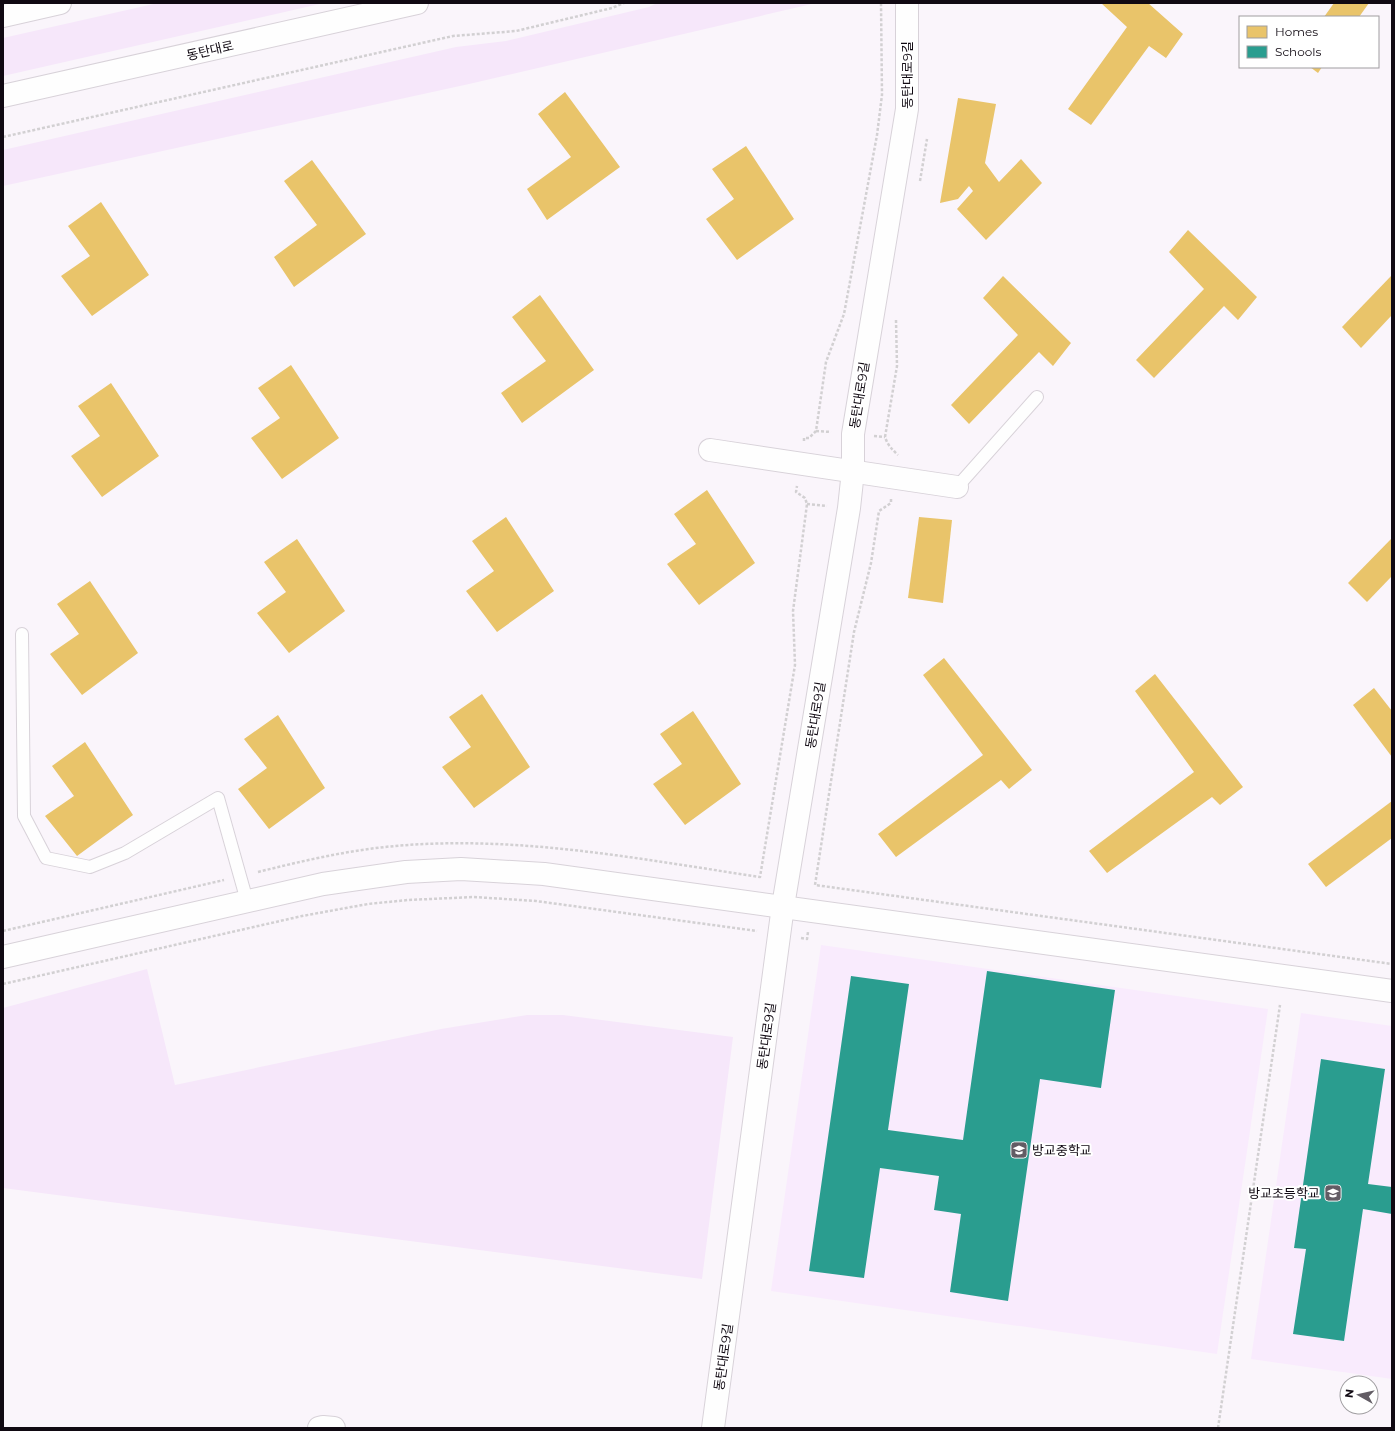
<svg xmlns="http://www.w3.org/2000/svg" width="1395" height="1431" font-family="Montserrat,'Noto Sans KR',sans-serif">
<style>
.built{fill:#f9ebfd}
.green{fill:#f6e7fa}
.homes{fill:#e9c46a}
.schools{fill:#2a9d8f}
.lines{fill:none;stroke-linecap:round;stroke-linejoin:round}
.lane-casing{stroke:#d8d2d9;stroke-width:14}
.street-casing{stroke:#d8d2d9;stroke-width:24}
.secondary-casing{stroke:#d8d2d9;stroke-width:24}
.path{stroke:#d2d0d2;stroke-width:2.5;stroke-dasharray:3 2;stroke-linecap:butt}
.lane{stroke:#fefefe;stroke-width:12}
.street{stroke:#fefefe;stroke-width:22}
.secondary{stroke:#fefefe;stroke-width:22}
.labels{text-anchor:middle;stroke-width:4;stroke-linejoin:round;paint-order:stroke}
.street-label{font-size:13px;fill:#100912;stroke:#fff}
.poi-label{font-size:13px;fill:#100912;stroke:#fff;text-anchor:start}
</style>
<rect width="100%" height="100%" fill="#faf5fb"/>
<!-- built -->
<g class="built">
<path d="M821 945 1268 1009 1217 1354 771 1291Z"/>
<path d="M1301 1013 1392 1026V1379L1251 1359Z"/>
</g>
<!-- green -->
<g class="green">
<path d="M158 3H324L3 76V38Z"/>
<path d="M657 3H816L469 84 3 186V150L456 47 506 41 649 7Z"/>
<path d="M147 969 175 1085 441 1029 527 1015H563L733 1037 702 1279 3 1188V1008Z"/>
</g>
<!-- homes -->
<g class="homes">
<path d="M1101 3H1148L1183 34 1166 58 1149 46 1091 125 1068 109 1127 27Z"/>
<path d="M1334 3H1369L1359 17H1324Z"/>
<path d="M1310 67H1322L1318 73Z"/>
<path d="M565 92 620 167 547 220 527 189 571 157 538 114Z"/>
<path d="M958 98 996 104 985 163 999 182 1021 159 1042 183 986 240 957 209 973 191 969 186 958 199 940 203Z"/>
<path d="M746 146 794 219 737 260 706 219 734 199 712 169Z"/>
<path d="M312 160 366 234 294 287 274 257 317 225 284 181Z"/>
<path d="M101 202 149 275 92 316 61 276 90 256 68 226Z"/>
<path d="M1188 230 1257 297 1238 320 1224 306 1154 378 1136 360 1204 289 1169 252Z"/>
<path d="M1392 275V315L1361 348 1342 327Z"/>
<path d="M1003 276 1071 343 1053 366 1039 352 969 424 951 405 1018 335 983 298Z"/>
<path d="M540 295 594 370 522 423 501 393 546 361 512 317Z"/>
<path d="M291 365 339 438 282 479 251 438 280 418 258 388Z"/>
<path d="M111 383 159 456 102 497 71 456 100 436 78 406Z"/>
<path d="M707 490 755 563 699 605 667 564 696 544 674 514Z"/>
<path d="M506 517 554 591 497 632 466 591 494 571 472 541Z"/>
<path d="M919 517 952 520 943 603 908 598Z"/>
<path d="M1392 538V576L1367 602 1348 583Z"/>
<path d="M297 539 345 611 289 653 257 613 286 592 264 562Z"/>
<path d="M90 581 138 653 82 695 50 654 79 634 57 604Z"/>
<path d="M944 658 1032 770 1009 789 1001 780 896 857 878 834 983 755 923 675Z"/>
<path d="M1155 674 1243 787 1220 805 1212 797 1107 873 1089 851 1194 772 1135 691Z"/>
<path d="M1374 688 1392 711V757L1353 705Z"/>
<path d="M482 694 530 767 474 808 442 767 471 747 449 717Z"/>
<path d="M693 711 741 784 685 825 653 784 682 764 660 734Z"/>
<path d="M278 715 325 788 269 829 238 789 267 768 244 739Z"/>
<path d="M85 742 133 815 77 856 45 816 74 796 52 766Z"/>
<path d="M1392 801V838L1326 887 1308 864Z"/>
</g>
<!-- schools -->
<g class="schools">
<path d="M987 971 1115 990 1101 1088 1040 1079 1008 1301 950 1292 961 1214 934 1210 939 1176 880 1168 864 1278 809 1271 851 976 909 984 888 1130 963 1140Z"/>
<path d="M1321 1059 1385 1069 1368 1184 1392 1187V1214L1363 1209 1344 1341 1293 1334 1306 1249 1294 1248Z"/>
</g>
<g class="lines">
<!-- lane casing -->
<g class="lane-casing">
<g id="lane">
<path d="M957 487 1037 397"/>
<path d="M22 634 24 816 46 858 90 867 125 853 218 798 247 901"/>
</g>
</g>
<!-- street casing -->
<g class="street-casing">
<g id="street">
<path d="M710 450 957 487"/>
<path d="M319 1428 323 1427 334 1428"/>
</g>
</g>
<!-- secondary casing -->
<g class="secondary-casing">
<g id="secondary">
<path d="M3 16 60 3"/>
<path d="M3 96 417 3"/>
<path d="M3 957 323 884 406 872 461 869 544 874 1392 991"/>
<path d="M713 1428 783 906 849 508 853 471V434L907 109V3"/>
</g>
</g>
<!-- path -->
<g class="path">
<path d="M3 137 453 36 516 31 612 8 624 3"/>
<path d="M920 181 927 139"/>
<path d="M896 320 897 366 885 437C888 446 892 449 898 455"/>
<path d="M816 431 831 432"/>
<path d="M874 436 885 437"/>
<path d="M804 441V438H809L816 431 826 362 844 314 877 135 882 95 881 3"/>
<path d="M891 499V503L879 511 871 563 854 632 815 885 1392 964"/>
<path d="M807 504 827 506"/>
<path d="M258 872C302 861 349 850 395 846 517 835 640 859 760 877L795 665 793 611 807 504 805 498 796 492 797 486"/>
<path d="M3 931 224 880"/>
<path d="M801 938 807 939 808 932"/>
<path d="M3 984 302 916 368 904 408 900 474 897 536 901 757 931"/>
<path d="M1218 1428 1280 1005"/>
</g>
<!-- lane -->
<use href="#lane" class="lane"/>
<!-- street -->
<use href="#street" class="street"/>
<!-- secondary -->
<use href="#secondary" class="secondary"/>
</g>
<!-- icons -->
<defs>
<g id="school-square" transform="scale(0.9)"><rect x="-9" y="-9" width="18" height="18" rx="4" fill="#625c64" stroke="#fff"/><path d="M0-5L7-2L0 1L-7-2ZM-4 1L0 2.5L4 1V4Q0 6-4 4Z" fill="#fff"/></g>
</defs>
<g fill-rule="evenodd">
<use href="#school-square" x="1019" y="1150"/>
<use href="#school-square" x="1333" y="1193"/>
</g>
<g class="labels">
<!-- street labels -->
<g class="street-label">
<text transform="translate(210 50) rotate(-13)" y="5">동탄대로</text>
<text transform="translate(907 75) rotate(-90)" y="5">동탄대로9길</text>
<text transform="translate(859 395) rotate(-81)" y="5">동탄대로9길</text>
<text transform="translate(815 715) rotate(-81)" y="5">동탄대로9길</text>
<text transform="translate(766 1036) rotate(-82)" y="5">동탄대로9길</text>
<text transform="translate(723 1357) rotate(-82)" y="5">동탄대로9길</text>
</g>
<!-- poi labels -->
<g class="poi-label">
<text x="1032" y="1155">방교중학교</text>
<text x="1320" y="1198" text-anchor="end">방교초등학교</text>
</g>
</g>
<!-- border -->
<rect width="1395" height="1431" fill="none" stroke="#100912" stroke-width="8"/>
<!-- legend -->
<rect x="1239" y="16" width="140" height="52" fill="#ffffff" stroke="#9f9da0"/>
<rect x="1247" y="26" width="20" height="12" fill="#e9c46a" stroke="#9f9da0"/>
<text x="1275" y="36" font-size="12" fill="#100912">Homes</text>
<rect x="1247" y="46" width="20" height="12" fill="#2a9d8f" stroke="#9f9da0"/>
<text x="1275" y="56" font-size="12" fill="#100912">Schools</text>
<!-- north arrow -->
<g transform="translate(1359 1395) rotate(278)"><circle r="19" fill="#ffffff" stroke="#9f9da0"/>
<path d="M0-3L7 15L0 10L-7 15Z" fill="#625c64"/>
<text y="-6" font-size="11" font-weight="bold" text-anchor="middle" fill="#100912">N</text>
</g>
</svg>
